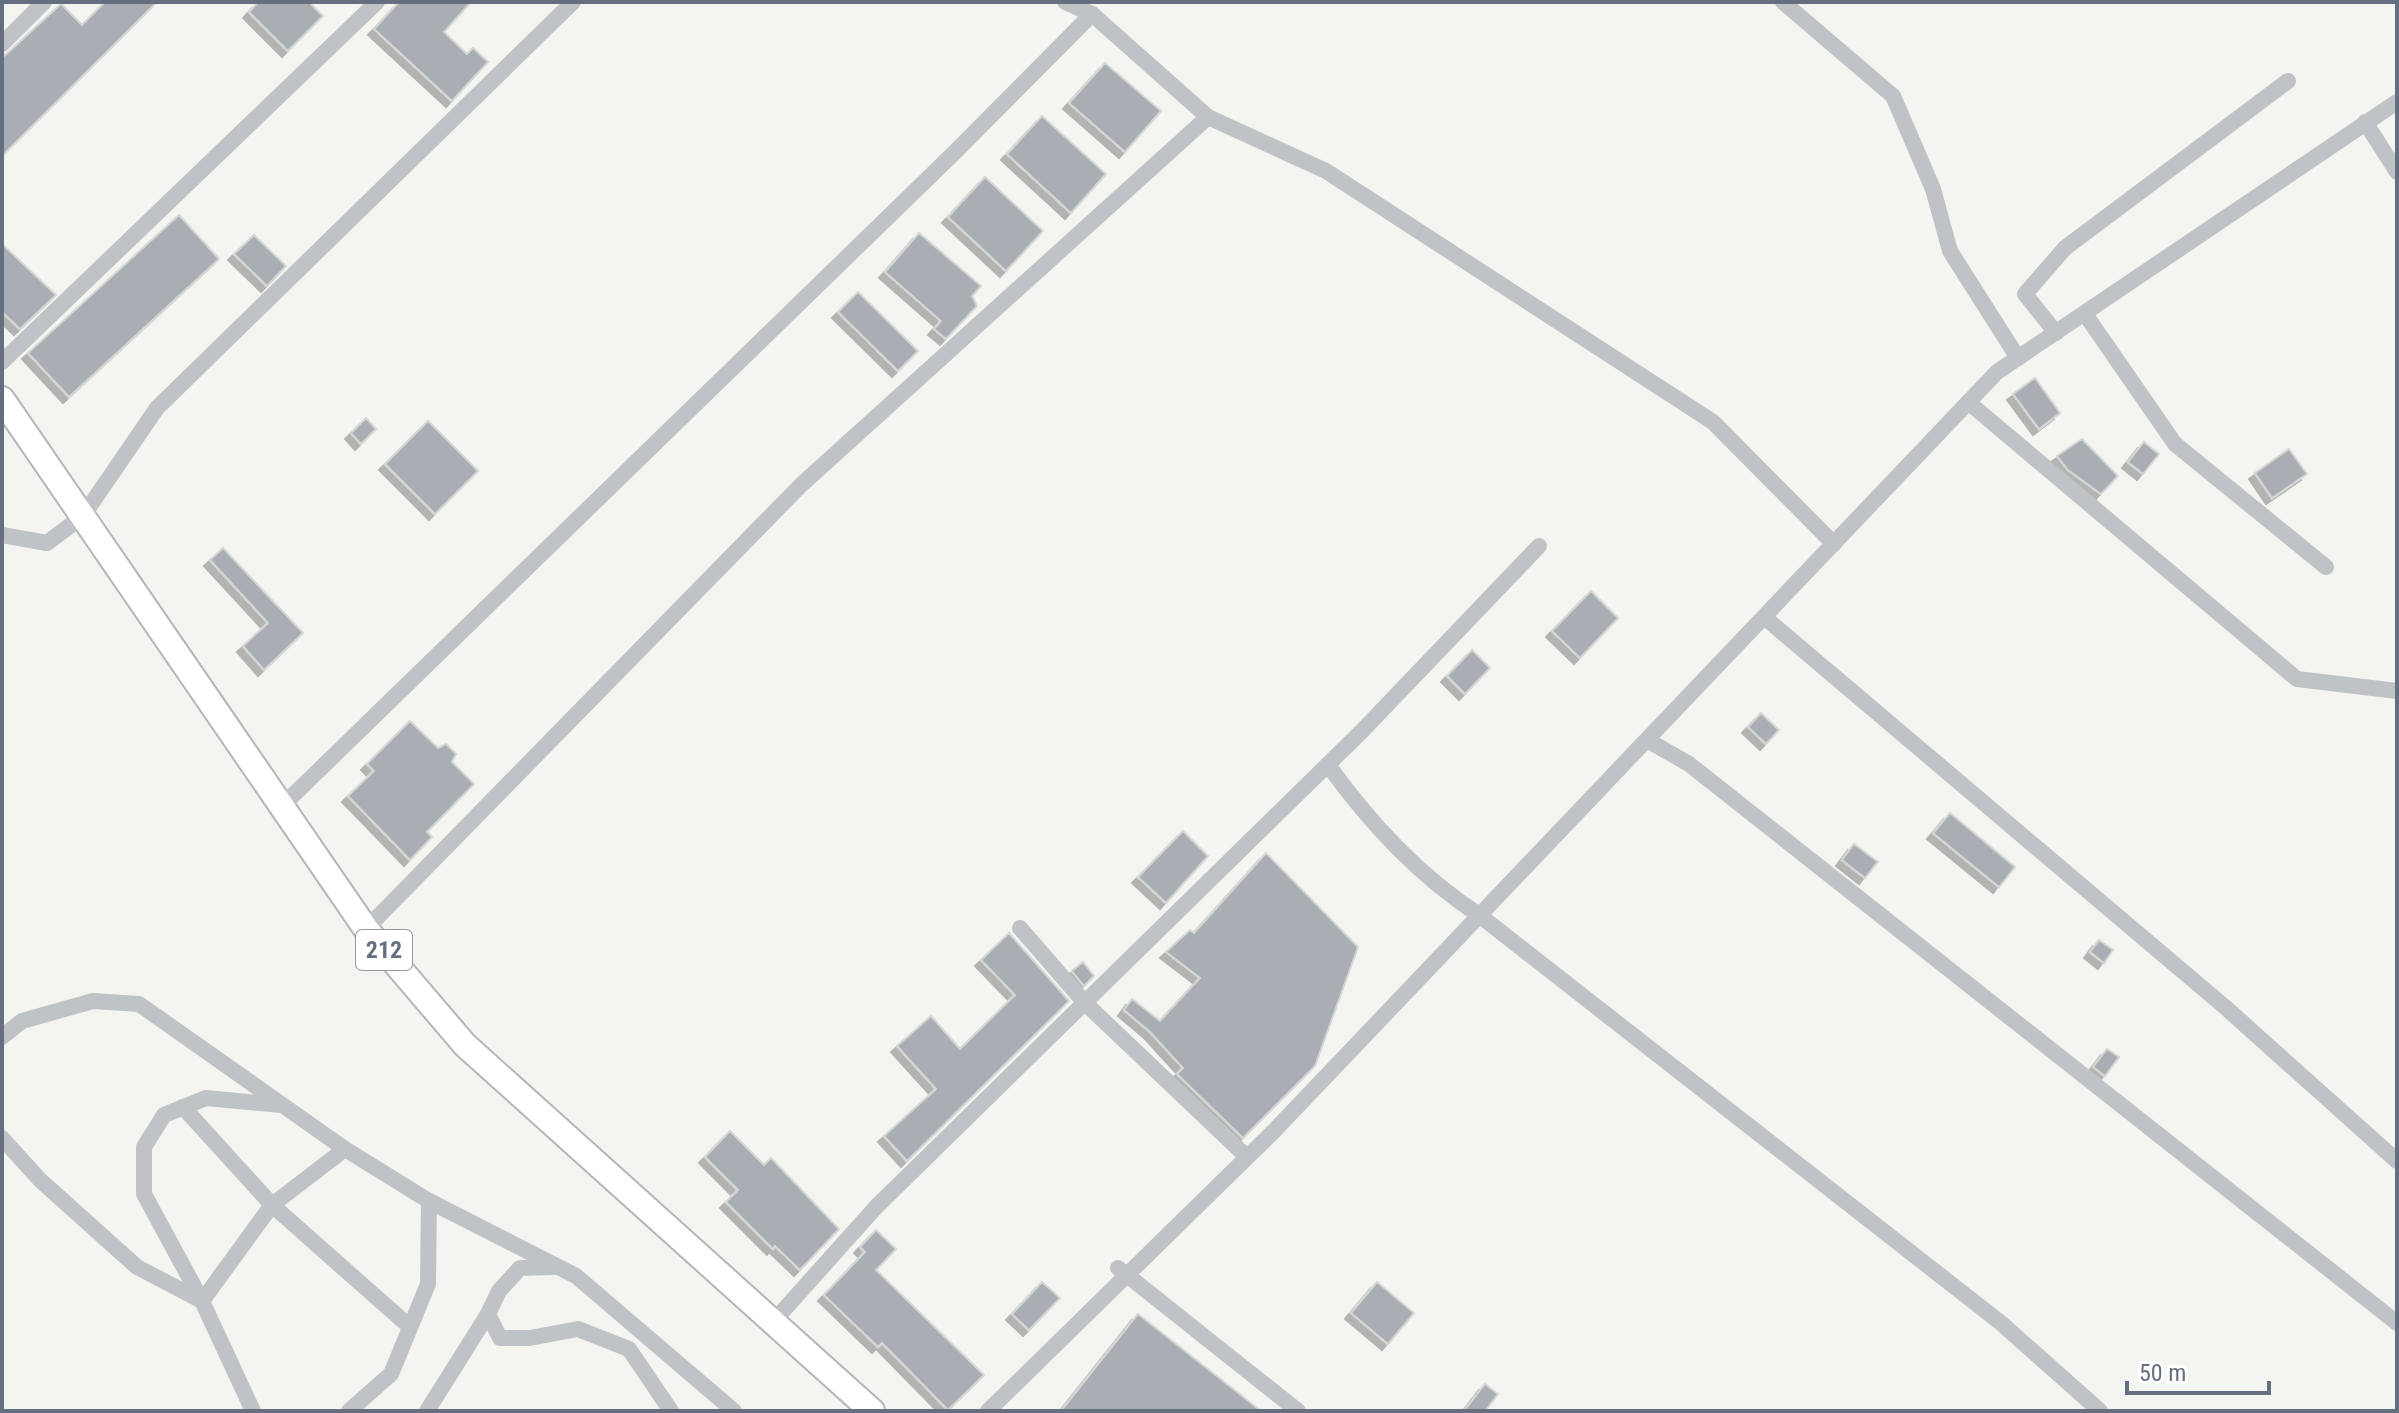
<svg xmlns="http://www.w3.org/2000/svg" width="2399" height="1413" font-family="'Roboto Condensed',sans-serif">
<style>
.building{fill:#a9aeb4;stroke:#d5d6d4;stroke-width:2;filter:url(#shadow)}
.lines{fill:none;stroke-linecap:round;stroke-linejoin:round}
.primary-casing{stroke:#b4b6ba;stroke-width:28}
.minor{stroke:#c0c3c6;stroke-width:16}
.primary{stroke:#fff;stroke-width:24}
.labels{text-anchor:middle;stroke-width:8;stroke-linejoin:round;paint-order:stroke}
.shield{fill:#fff;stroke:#949aa5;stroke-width:2}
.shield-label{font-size:24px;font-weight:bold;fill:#666f7f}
</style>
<defs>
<filter id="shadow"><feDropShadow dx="-6" dy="6" stdDeviation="0" flood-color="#0004"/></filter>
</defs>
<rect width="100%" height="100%" fill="#f4f4f1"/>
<!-- building -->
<g class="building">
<path d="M105 2H157L2 156V58L61 4 82 25Z"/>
<path d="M258 2H309L323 16 288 51 249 12Z"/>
<path d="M399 2H471L444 32 467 54 473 48 488 62 452 101 374 29Z"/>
<path d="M1105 63 1161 111 1125 152 1069 103Z"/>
<path d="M1042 116 1106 174 1071 213 1007 154Z"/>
<path d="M985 177 1043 231 1006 271 948 217Z"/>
<path d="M179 215 219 259 69 397 28 353Z"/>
<path d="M919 233 981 286 972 296 977 306 946 339 934 329 941 321 885 272Z"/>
<path d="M254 235 286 266 267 286 234 254Z"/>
<path d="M2 244 56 295 20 329 2 312Z"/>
<path d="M858 292 918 351 898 371 838 312Z"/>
<path d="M2035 378 2060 413 2039 429 2013 394Z"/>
<path d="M366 418 376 429 361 444 351 433Z"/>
<path d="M428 421 478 471 435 514 385 464Z"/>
<path d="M2082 439 2118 476 2101 494 2068 470 2057 456Z"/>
<path d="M2144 442 2159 454 2143 474 2128 462Z"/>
<path d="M2289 449 2307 474 2272 498 2255 473Z"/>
<path d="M223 548 303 633 264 670 243 646 268 623 210 560Z"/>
<path d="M1591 591 1618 618 1580 658 1552 631Z"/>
<path d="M1472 650 1490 668 1465 694 1447 676Z"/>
<path d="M1761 713 1779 730 1766 744 1748 727Z"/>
<path d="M410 721 438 748 446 744 456 754 452 762 474 784 427 832 432 837 410 860 348 796 374 771 367 764Z"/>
<path d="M1950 813 2015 867 1999 887 1933 833Z"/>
<path d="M1183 831 1208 856 1166 903 1138 877Z"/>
<path d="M1854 844 1878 862 1865 878 1842 860Z"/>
<path d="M1266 853 1358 947 1315 1066 1243 1138 1177 1074 1183 1068 1150 1032 1124 1010 1132 999 1160 1021 1200 978 1166 952 1190 930 1194 933Z"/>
<path d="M1009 933 1069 1001 907 1161 884 1136 936 1089 897 1046 931 1016 960 1049 1015 995 981 960Z"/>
<path d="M2099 940 2113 950 2104 963 2090 952Z"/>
<path d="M1083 962 1094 976 1084 986 1072 971Z"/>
<path d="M2107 1049 2119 1057 2105 1076 2093 1067Z"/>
<path d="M730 1131 764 1165 771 1158 839 1229 800 1270 775 1246 773 1249 726 1202 738 1190 705 1157Z"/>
<path d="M876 1230 896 1249 876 1270 984 1375 948 1410 882 1343 878 1347 824 1295 865 1252 860 1247Z"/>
<path d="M1042 1282 1060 1298 1029 1330 1012 1314Z"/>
<path d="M1377 1282 1414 1313 1388 1344 1351 1313Z"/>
<path d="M1138 1314 1261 1411H1061Z"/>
<path d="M1485 1384 1498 1394 1485 1411H1464Z"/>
</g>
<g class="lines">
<!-- primary casing -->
<g class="primary-casing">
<path id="primary" d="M2 399 366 929 465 1045 872 1411"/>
</g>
<!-- minor -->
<g class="minor">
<path d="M1065 2 1092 14 1208 117 1326 171 1713 422 1834 544"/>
<path d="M1783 2 1893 96 1933 189 1950 251 2018 358"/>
<path d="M2 44 44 2"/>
<path d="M2365 122 2397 172"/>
<path d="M2085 314 2175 444 2326 567"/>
<path d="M2056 333 2025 294 2065 248 2288 81"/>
<path d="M2 362 377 2"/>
<path d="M1968 402 2297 679 2397 691"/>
<path d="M2 535 47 543 83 516 157 408 573 2"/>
<path d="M1764 617 2225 1007 2397 1161"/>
<path d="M1647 740 1689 764 2397 1323"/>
<path d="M1328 765C1371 824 1418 875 1479 915L2001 1323 2100 1411"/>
<path d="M282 806 954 153 1092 14"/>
<path d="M1020 928 1085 1003 1247 1157"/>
<path d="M366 929 801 485 1208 117"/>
<path d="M2 1037 22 1021 93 1001 139 1004 345 1149 429 1201 576 1276 734 1411"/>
<path d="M281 1105 206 1098 164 1115 144 1147V1194L202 1301 272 1205 345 1149"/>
<path d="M183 1107 272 1205 410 1327"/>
<path d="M2 1138 40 1180 137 1267 202 1301 253 1411"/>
<path d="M554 1267 520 1268 499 1291 488 1314 500 1338H530L578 1329 629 1349 671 1411"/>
<path d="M1118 1268 1298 1411"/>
<path d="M773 1322 876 1207 1362 731 1539 546"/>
<path d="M349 1411 391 1374 428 1284 429 1201"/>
<path d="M427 1411 488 1314"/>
<path d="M988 1411 1274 1131 1997 372 2397 102"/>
</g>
<!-- primary -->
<use href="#primary" class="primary"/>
</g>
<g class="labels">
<!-- shield labels -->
<rect class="shield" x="356" y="930" width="56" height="40" rx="6"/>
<g class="shield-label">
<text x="384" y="958">212</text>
</g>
</g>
<!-- border -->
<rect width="2399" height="1413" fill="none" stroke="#666f7f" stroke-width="8"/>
<!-- scale -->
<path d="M2127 1381v12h142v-12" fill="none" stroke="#666f7f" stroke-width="4"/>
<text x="2139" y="1381" font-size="24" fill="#666f7f" stroke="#ffffff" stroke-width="6" paint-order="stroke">50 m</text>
</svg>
